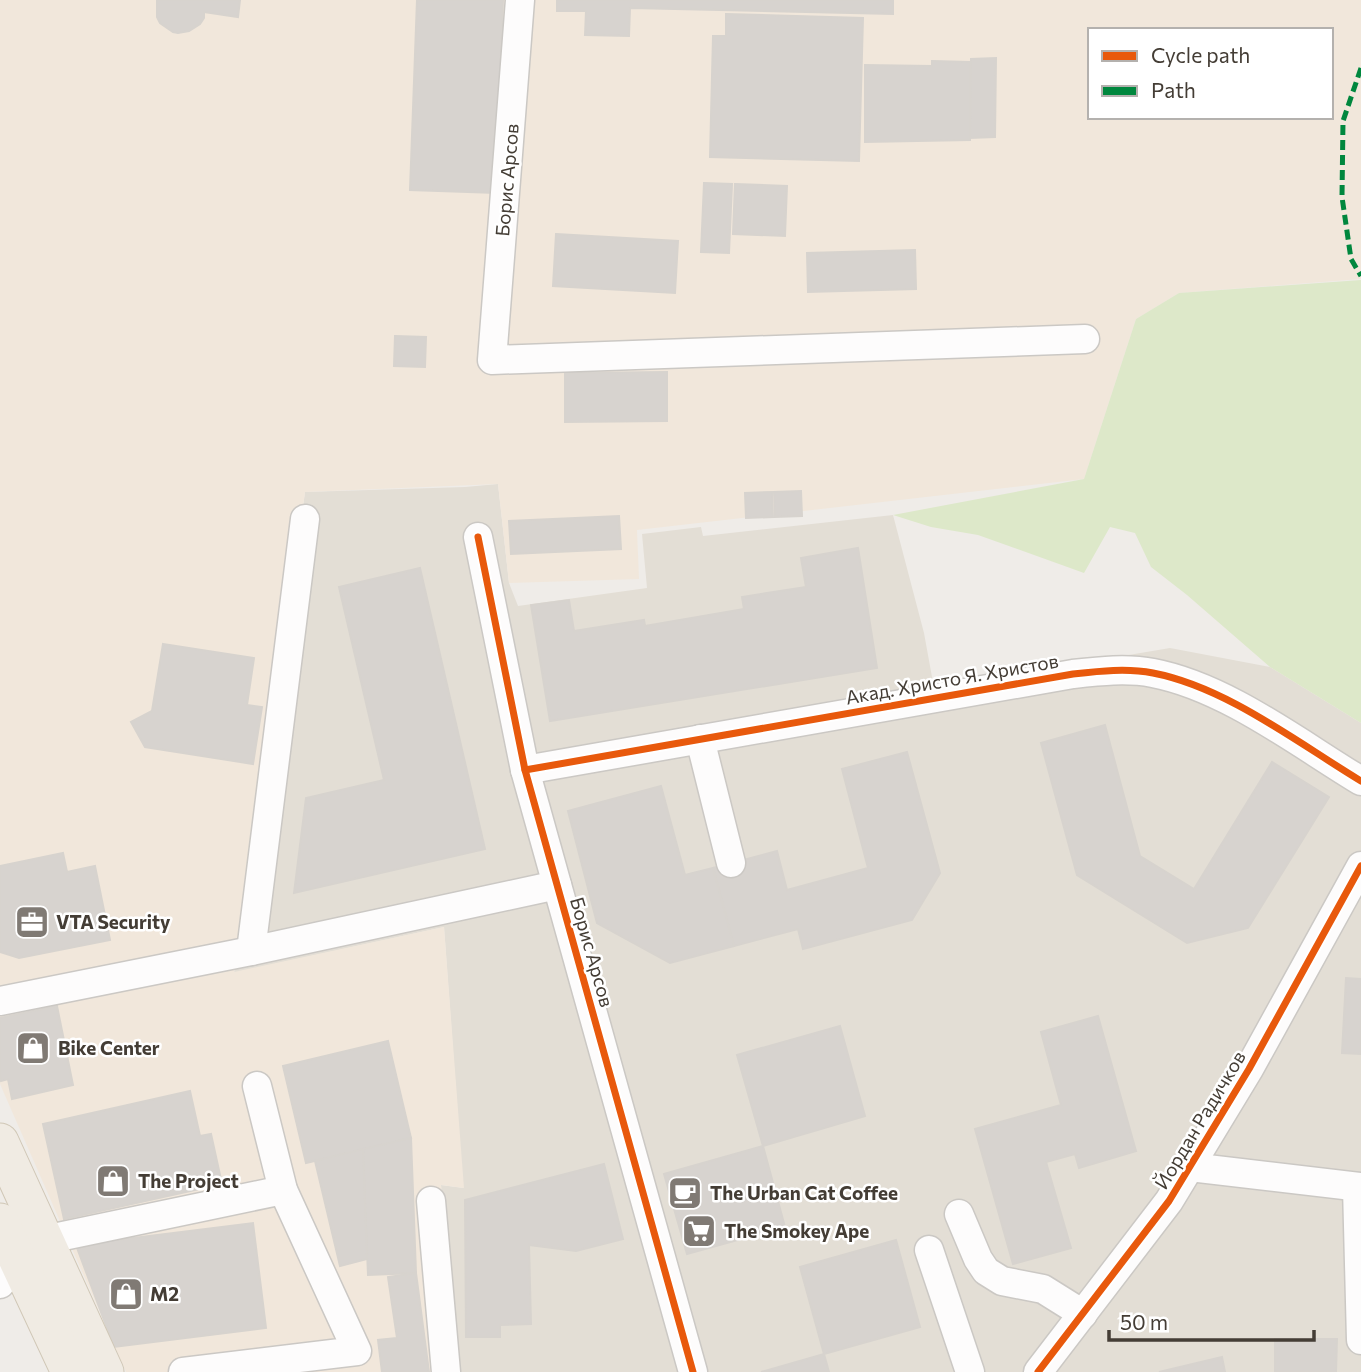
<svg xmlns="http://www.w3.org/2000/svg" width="1361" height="1372" font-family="Commissioner,sans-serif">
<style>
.residential{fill:#e3ded5}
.commercial{fill:#f1e7db;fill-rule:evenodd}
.green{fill:#dde8c9}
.building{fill:#d7d3cf;stroke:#d7d3ce;stroke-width:2}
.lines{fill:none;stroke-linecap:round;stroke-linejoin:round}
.minor-casing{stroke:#cbc8c4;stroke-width:31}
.major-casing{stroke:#d0c7b6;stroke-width:39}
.minor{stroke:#fdfcfc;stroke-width:28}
.major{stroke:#f0ebe3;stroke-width:37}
.quiet{stroke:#00873e;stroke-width:5;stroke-dasharray:10 5;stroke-linecap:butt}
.cycleway-casing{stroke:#fff;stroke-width:11}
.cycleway{stroke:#e8590c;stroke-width:7}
.labels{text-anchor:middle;stroke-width:5;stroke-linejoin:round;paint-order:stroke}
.street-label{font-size:19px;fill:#443d35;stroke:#fff}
.poi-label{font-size:19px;font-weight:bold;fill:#443d35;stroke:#fff;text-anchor:start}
</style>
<rect width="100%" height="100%" fill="#efece8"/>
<!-- residential -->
<path class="residential" d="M498 484 509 583 518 606 647 588 642 534 701 527 703 536 893 515 924 633 934 688 1170 648 1270 667 1361 723V1372H457L441 1185 463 1188 444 927 234 973 254 869 305 492 465 487Z"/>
<!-- commercial -->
<path class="commercial" d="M0 0H1361V279L1179 293 1136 319 1084 479 637 530 639 579 509 583 498 484 305 492 254 869 234 972 444 927 464 1188 441 1185 456 1372H126L0 1084ZM1090 30H1331V117H1090Z"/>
<!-- green -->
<path class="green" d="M1361 280V723L1270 667 1187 595 1151 567 1135 533 1110 527 1084 573 978 535 931 527 893 515 1084 479 1136 319 1179 293Z"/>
<!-- building -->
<g class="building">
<path d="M157 0H240L238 17 204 12V18L200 24 189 31 178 33 173 32 160 23 157 17Z"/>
<path d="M417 0H503L496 193 410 190Z"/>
<path d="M557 0H893V14L630 8 629 36 585 35 586 11H557Z"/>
<path d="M726 14 863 18 859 161 710 157 713 36H726Z"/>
<path d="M996 58 995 137 970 138 971 59Z"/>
<path d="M932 61 970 62V140L865 142V65L932 66Z"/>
<path d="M704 183 732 184 729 253 701 252Z"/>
<path d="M735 184 787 186 785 236 733 234Z"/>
<path d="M556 234 678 241 675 293 553 286Z"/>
<path d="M915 250 916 289 808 292 807 253Z"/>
<path d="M395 336 426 337 425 367 394 366Z"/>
<path d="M667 372V421L565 422V373Z"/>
<path d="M801 491 802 516 775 517 774 492Z"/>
<path d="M772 492 773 517 746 518 745 493Z"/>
<path d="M619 516 621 549 511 554 509 521Z"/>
<path d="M858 548 877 668 550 721 531 605 569 600 574 631 644 620 645 626 744 609 742 597 806 587 801 558Z"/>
<path d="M420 568 485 849 294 893 306 798 384 780 339 587Z"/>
<path d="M163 644 254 658 247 705 262 707 253 764 145 747 131 722 152 711Z"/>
<path d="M1105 725 1140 856 1194 889 1272 762 1329 797 1248 928 1187 943 1077 875 1041 743Z"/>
<path d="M907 752 940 873 912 920 803 949 798 929 734 946 713 868 777 851 787 890 868 868 842 769Z"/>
<path d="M661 786 685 875 713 868 734 946 670 963 597 923 568 811Z"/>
<path d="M63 853 67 872 95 866 110 940 19 958 0 952V866Z"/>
<path d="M1346 978 1361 979V1054L1342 1053Z"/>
<path d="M57 1006 73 1085 12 1099 8 1079 1 1081 0 1077V1018Z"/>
<path d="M1098 1016 1136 1151 1079 1168 1075 1154 1046 1162 1071 1248 1013 1264 975 1129 1061 1105 1041 1032Z"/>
<path d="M840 1026 865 1116 763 1146 737 1055Z"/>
<path d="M388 1041 411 1138 306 1163 283 1066Z"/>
<path d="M190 1091 200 1136 211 1134 222 1184 64 1219 43 1124Z"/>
<path d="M411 1138 416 1273 368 1275 363 1149Z"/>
<path d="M763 1146 785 1227 687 1254 664 1174Z"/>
<path d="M363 1149 367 1259 340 1266 315 1161Z"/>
<path d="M604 1164 623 1239 576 1251 529 1245 531 1324 500 1325V1337H466L465 1200Z"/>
<path d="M253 1223 266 1328 114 1347 76 1245Z"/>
<path d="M896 1240 920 1327 824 1354 800 1267Z"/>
<path d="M416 1273 429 1372H382L378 1340 397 1338 388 1277Z"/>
<path d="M1275 1339H1337L1336 1372H1275Z"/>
<path d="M824 1354 829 1372H761Z"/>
<path d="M1222 1357 1225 1372H1159Z"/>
</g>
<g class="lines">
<!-- minor casing -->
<g class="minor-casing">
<g id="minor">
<path d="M520 0 492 360 1085 339"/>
<path d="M478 537 525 770 693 1372"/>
<path d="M700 739 731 863"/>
<path d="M525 770 1073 674C1100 671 1127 668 1153 673 1226 687 1298 743 1361 781"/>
<path d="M251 951 305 519"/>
<path d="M0 1001 251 951 557 885"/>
<path d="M1190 1167 1361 1187"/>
<path d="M1357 1187 1361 1340"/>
<path d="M431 1201 446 1372"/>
<path d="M959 1214 978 1259 986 1271 1002 1281 1043 1289 1083 1314"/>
<path d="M44 1240 283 1190"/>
<path d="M929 1250 970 1372"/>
<path d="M0 1284 11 1246"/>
<path d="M183 1372 357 1351 283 1190 257 1086"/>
<path d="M1038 1372 1169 1201 1249 1069 1361 866"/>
</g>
</g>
<!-- major casing -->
<g class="major-casing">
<g id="major">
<path d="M0 1142 105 1372"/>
<path d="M0 1222 70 1372"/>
</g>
</g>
<!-- minor -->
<use href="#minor" class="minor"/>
<!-- major -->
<use href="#major" class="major"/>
<!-- quiet -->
<path class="quiet" d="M1361 68 1343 121 1342 197 1351 259 1361 276"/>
<!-- cycleway casing -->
<g class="cycleway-casing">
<g id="cycleway">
<path d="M478 537 525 770 693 1372"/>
<path d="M525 770 1073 674C1100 671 1127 668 1153 673 1226 687 1298 743 1361 781"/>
<path d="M1038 1372 1169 1201 1249 1069 1361 866"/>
</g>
</g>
<!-- cycleway -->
<use href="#cycleway" class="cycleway"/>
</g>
<!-- icons -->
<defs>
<g id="office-square" transform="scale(1.75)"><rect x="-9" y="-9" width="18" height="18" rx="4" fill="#807a74" stroke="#fff"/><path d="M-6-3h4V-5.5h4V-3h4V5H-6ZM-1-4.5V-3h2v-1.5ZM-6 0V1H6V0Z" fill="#fff"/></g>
<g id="shop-square" transform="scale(1.75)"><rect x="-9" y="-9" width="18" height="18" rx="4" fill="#807a74" stroke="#fff"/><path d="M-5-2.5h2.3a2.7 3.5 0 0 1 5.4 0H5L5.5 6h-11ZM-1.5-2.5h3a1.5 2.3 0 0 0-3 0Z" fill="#fff"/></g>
<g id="cafe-square" transform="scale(1.75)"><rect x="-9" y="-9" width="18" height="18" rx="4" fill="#807a74" stroke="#fff"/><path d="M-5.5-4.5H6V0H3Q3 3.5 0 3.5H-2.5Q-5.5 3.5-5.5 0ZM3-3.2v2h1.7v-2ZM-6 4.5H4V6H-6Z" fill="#fff"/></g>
<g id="supermarket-square" transform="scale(1.75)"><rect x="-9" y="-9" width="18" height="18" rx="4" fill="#807a74" stroke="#fff"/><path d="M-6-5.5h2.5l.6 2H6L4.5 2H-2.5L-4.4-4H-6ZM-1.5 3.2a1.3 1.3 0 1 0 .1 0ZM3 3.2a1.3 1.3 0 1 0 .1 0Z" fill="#fff"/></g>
</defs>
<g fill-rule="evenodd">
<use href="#office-square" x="32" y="922"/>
<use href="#shop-square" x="33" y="1048"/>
<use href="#shop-square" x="113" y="1181"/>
<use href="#cafe-square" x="685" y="1193"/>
<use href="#supermarket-square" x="699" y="1231"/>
<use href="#shop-square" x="126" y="1294"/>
</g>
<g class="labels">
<!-- street labels -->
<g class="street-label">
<text transform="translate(507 180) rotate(-85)" y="7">Борис Арсов</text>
<text transform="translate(952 679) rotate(-10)" y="7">Акад. Христо Я. Христов</text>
<text transform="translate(592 952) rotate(74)" y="7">Борис Арсов</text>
<text transform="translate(1200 1120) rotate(-59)" y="7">Йордан Радичков</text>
</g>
<!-- poi labels -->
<g class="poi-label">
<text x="56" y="929">VTA Security</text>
<text x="58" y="1055">Bike Center</text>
<text x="138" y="1188">The Project</text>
<text x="710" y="1200">The Urban Cat Coffee</text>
<text x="724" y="1238">The Smokey Ape</text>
<text x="150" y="1301">M2</text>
</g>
</g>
<!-- legend -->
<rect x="1088" y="28" width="245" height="91" fill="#ffffff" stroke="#b4b1ae" stroke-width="2"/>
<rect x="1102" y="51" width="35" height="10" fill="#e8590c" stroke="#b4b1ae" stroke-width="2"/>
<text x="1151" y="63" font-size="21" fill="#443d35">Cycle path</text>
<rect x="1102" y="86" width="35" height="10" fill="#00873e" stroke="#b4b1ae" stroke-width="2"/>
<text x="1151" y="98" font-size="21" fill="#443d35">Path</text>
<!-- scale -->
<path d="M1109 1330v10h205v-10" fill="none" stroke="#443d35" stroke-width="3.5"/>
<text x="1120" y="1330" font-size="21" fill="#443d35" stroke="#ffffff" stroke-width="5" paint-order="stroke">50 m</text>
</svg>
